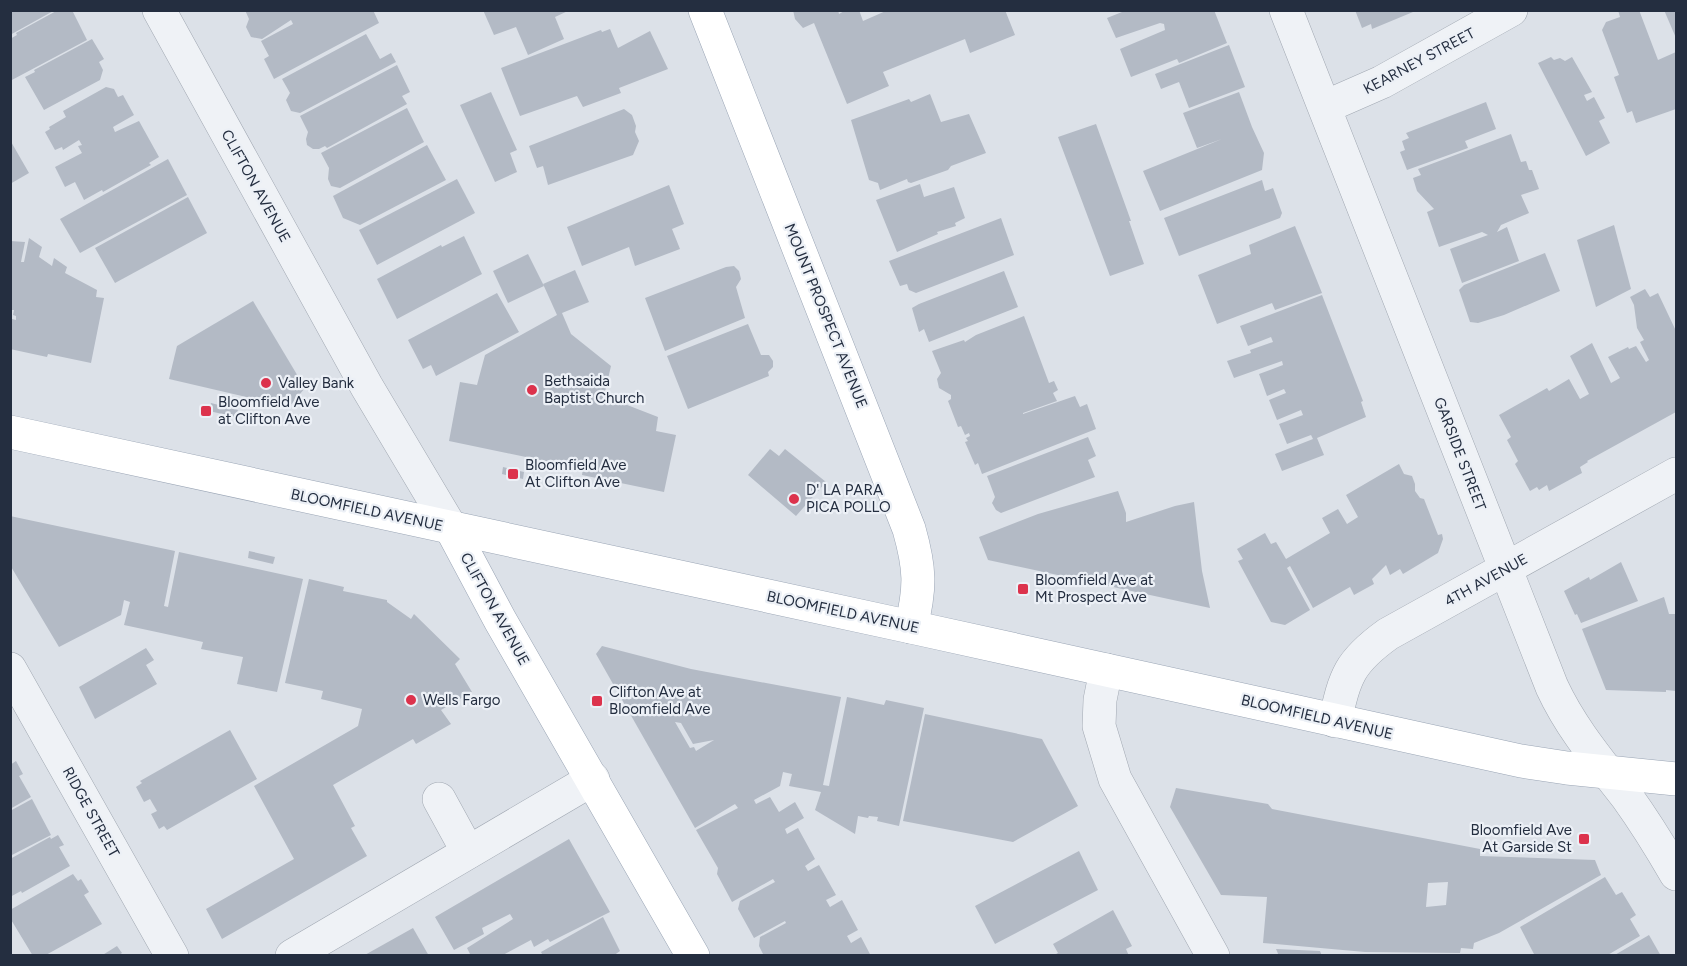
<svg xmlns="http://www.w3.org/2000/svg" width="1687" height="966" font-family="Figtree,sans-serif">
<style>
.building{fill:#b3bac5;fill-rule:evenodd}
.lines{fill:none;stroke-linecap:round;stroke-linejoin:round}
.minor-casing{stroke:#a1a8b2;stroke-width:34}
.major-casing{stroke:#9aa5b5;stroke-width:34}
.minor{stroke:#eff2f6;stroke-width:33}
.major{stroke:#fff;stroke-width:33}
.poi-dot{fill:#dc324c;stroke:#ecf0f6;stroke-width:2}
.labels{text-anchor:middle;stroke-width:4.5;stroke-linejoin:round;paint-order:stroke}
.street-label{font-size:15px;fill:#242e40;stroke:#ecf0f6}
.poi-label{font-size:15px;fill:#242e40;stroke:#ecf0f6;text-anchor:start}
</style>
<rect width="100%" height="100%" fill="#dce1e8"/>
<!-- building -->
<g class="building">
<path d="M10 10H55L10 35Z"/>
<path d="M58 10H72L87 40 10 81V39L17 35 16 33Z"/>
<path d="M245 10H373L379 23 274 79 264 59 269 56 261 41 293 24 291 20 262 39 251 37 246 27 249 19Z"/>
<path d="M483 10H570L555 17 564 39 528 55 516 27 494 35Z"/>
<path d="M793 10H838L839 14 846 10H859L863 21 888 10H1005L1015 35 970 53 965 39 883 72 889 86 847 104 814 23 803 28 795 19Z"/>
<path d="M1127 10H1214L1227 43 1179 63 1177 59 1131 77 1120 49 1165 30 1164 24 1160 23 1116 38 1107 18Z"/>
<path d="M1355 10H1412L1413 12 1372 29 1371 24 1362 28Z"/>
<path d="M1618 10H1639L1658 60 1676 52V109L1636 123 1632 111 1627 113 1614 77 1619 75 1602 30 1606 22 1620 17Z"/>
<path d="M1664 10H1676V38Z"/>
<path d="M610 29 618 48 650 31 668 69 619 88 621 93 583 107 577 96 520 116 501 68 601 30 602 32Z"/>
<path d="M366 34 380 59 391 53 396 62 300 113 291 111 286 100 290 93 282 79Z"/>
<path d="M92 39 104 59 99 62 103 70 100 80 44 110 25 77 35 72 34 70Z"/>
<path d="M1229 45 1245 87 1189 108 1179 82 1161 89 1155 74Z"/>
<path d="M1551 57 1554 60 1560 58 1565 61 1572 57 1592 92 1584 95 1587 101 1594 97 1605 118 1599 121 1610 143 1586 156 1538 63Z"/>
<path d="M397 65 410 92 402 96 407 104 327 148 325 146 319 149H313L307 145 306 139 308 132 300 116Z"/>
<path d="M106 87 114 89 118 97 123 95 134 115 113 127 115 132 139 121 159 157 149 163 151 165 103 192 102 190 84 200 75 182 65 187 55 167 82 153 78 146 82 145 79 140 63 150 62 147 55 150 45 132 50 129 49 127 66 117 63 111Z"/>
<path d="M491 92 517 150 510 153 517 172 495 182 460 105Z"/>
<path d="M1239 92 1252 127 1264 153 1262 170 1160 211 1143 171 1222 139 1197 148 1183 113Z"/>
<path d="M930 94 941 122 969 114 986 153 951 166 948 170 911 183 908 182 907 179 880 190 878 183 869 180 851 120 909 99 911 102Z"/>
<path d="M1486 102 1496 129 1465 141 1468 148 1407 170 1400 152 1405 150 1402 141 1409 138 1406 133Z"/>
<path d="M407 108 424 142 340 188 331 186 328 179 329 168 321 153Z"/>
<path d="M624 109 632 115 636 126 635 132 639 141 633 155 548 185 543 166 537 168 529 146Z"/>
<path d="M1096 124 1131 221H1129L1144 264 1110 276 1058 137Z"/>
<path d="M1511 134 1521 162 1526 161 1529 170H1532L1539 189 1521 195 1529 213 1501 225 1497 232 1507 227 1519 261 1462 283 1450 249 1488 235 1482 232 1439 247 1427 212 1434 209 1417 191 1413 178 1421 175 1418 169Z"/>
<path d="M10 140 29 173 10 184Z"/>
<path d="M427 145 446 180 360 225 343 218 333 196Z"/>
<path d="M168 159 187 195 80 253 60 219Z"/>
<path d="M457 179 475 213 377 265 359 230Z"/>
<path d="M1262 180 1265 191 1273 188 1282 213 1280 218 1179 256 1164 218Z"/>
<path d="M920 184 924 197 954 187 965 218 955 223 956 226 937 232 938 234 897 252 876 200Z"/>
<path d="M669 185 684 224 672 229 680 249 635 266 629 247 582 266 567 227Z"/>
<path d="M188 197 207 233 115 283 95 248Z"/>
<path d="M1001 218 1014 255 916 293 909 290 907 284 900 286 889 261Z"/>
<path d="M1614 225 1631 289 1596 307 1577 240Z"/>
<path d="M1295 226 1322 293 1275 310 1272 303 1217 324 1198 275 1251 254 1249 245Z"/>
<path d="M464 236 482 274 397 319 377 279 441 245 442 247Z"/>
<path d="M29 238 42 247 39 257 52 266 54 258 67 267 65 273 97 290 96 297 104 298 91 363 48 354 47 357 10 349V327L12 319 16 320V316L13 315 14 310H10V241L25 242 21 262H24Z"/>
<path d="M1545 253 1560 291 1504 315 1478 323 1470 322 1459 290 1464 285Z"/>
<path d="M528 254 544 286 508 303 493 271Z"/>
<path d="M734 266 739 271 741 279 736 287 745 318 665 351 645 298 726 267Z"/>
<path d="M575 270 589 302 562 313 571 334 611 366 604 396 658 417 656 431 676 435 664 492 582 475 583 469 449 441 460 382 477 385 485 355 557 315 543 284Z"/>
<path d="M1004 271 1018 307 929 342 924 329 919 332 912 308 919 304Z"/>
<path d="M1645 289 1650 297 1658 293 1676 331V412L1587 461 1588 462 1580 467 1582 473 1549 491 1547 485 1539 490 1537 487 1530 491 1515 464 1518 461 1507 440 1511 437 1499 415 1547 388 1549 391 1569 379 1580 399 1589 394 1570 356 1592 343 1611 383 1620 378 1608 357 1628 347 1629 349 1636 346 1646 362 1649 360 1640 342 1644 340 1637 328 1634 305 1630 297Z"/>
<path d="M497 293 519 332 436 376 431 365 423 369 408 340Z"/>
<path d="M1322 295 1360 393 1363 401 1361 402 1366 417 1317 438 1324 455 1282 471 1275 454 1313 439 1311 435 1287 444 1279 424 1303 415 1301 410 1277 420 1269 400 1286 393 1284 389 1267 396 1259 374 1283 365 1282 361 1234 378 1227 361 1251 353 1250 350 1273 342 1271 337 1248 346 1240 326Z"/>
<path d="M253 301 305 388 289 407 169 379 177 346Z"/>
<path d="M1024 316 1049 383 1054 381 1058 390 1053 393 1057 401 1023 413V414L1075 396 1080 407 1087 404 1096 429 982 474 978 463 975 465 965 442 968 441 966 438 970 436 969 433 965 435 961 426 958 427 948 401 951 399V395L939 388 937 379 941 373 932 351 964 340 965 342 976 335Z"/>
<path d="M748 324 761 355H769L773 361V367L768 372 769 376 688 409 667 356Z"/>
<path d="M211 403 238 410 236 417 209 411Z"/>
<path d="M1088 437 1096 456 1088 460 1095 477 1001 513 996 510 992 503 995 497 987 476Z"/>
<path d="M770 449 779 456 785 449 826 482 796 516 748 475Z"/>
<path d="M1399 464 1404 474 1412 476 1415 484V491L1420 498 1424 499 1438 535 1442 534 1443 539 1438 553 1403 574 1400 569 1390 575 1386 565 1372 579 1374 584 1354 595 1350 587 1313 608 1290 566 1287 568 1310 610 1285 625 1271 622 1238 561 1243 559 1237 549 1265 533 1271 544 1276 542 1286 559 1330 533 1322 518 1338 509 1347 524 1358 517 1346 495Z"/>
<path d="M503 467 524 472 523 479 502 474Z"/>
<path d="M1118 491 1126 513V522L1175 506 1194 502 1202 571 1210 608 988 560 979 537 1038 514Z"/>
<path d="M10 516 175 551 164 606 168 607 179 552 303 579 277 692 237 684 243 657 201 649 203 642 124 625 130 602 124 600 121 615 59 647 10 565Z"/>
<path d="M249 551 275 557 273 564 248 558Z"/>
<path d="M1621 562 1638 601 1581 623 1577 614 1575 615 1564 591 1589 577 1590 580Z"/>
<path d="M309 579 344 587 343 591 387 600V602L411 619 414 614 460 659 455 664 472 692 441 710 451 724 416 744 413 739 333 785 355 826 351 828 367 856 222 939 206 909 294 859 254 786 358 726 362 709 321 699 323 691 285 683Z"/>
<path d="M1664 597 1669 614H1676V691L1666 690V692L1606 690 1582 629Z"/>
<path d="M602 646 691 669 841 697 823 785 829 786 847 697 884 705 886 700 924 708 899 826 877 821 878 817 869 816 868 818 858 816 855 834 815 810 821 792 789 786 792 774 783 772 780 786 754 800 756 804 770 797 779 812 795 802 804 818 785 829 787 834 798 828 815 859 805 866 808 871 819 865 836 895 826 900 830 907 842 900 858 930 847 936 851 943 861 937 871 956H764L759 946 760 937 786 923 785 921 754 938 738 909 740 901 775 882 773 879 732 902 717 874 718 868 696 830 738 808 735 804 695 828 596 654ZM675 722 681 723 693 744 714 740 696 751 694 747 690 748Z"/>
<path d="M146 648 154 660 146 665 157 684 95 719 79 687Z"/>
<path d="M925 714 1042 739 1078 806 1013 842 903 821Z"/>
<path d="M230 730 257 779 167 830 164 826 159 829 151 814 157 811 150 799 144 802 136 787 142 783 140 781Z"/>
<path d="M16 761 23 774 19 776 31 797 10 809V765Z"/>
<path d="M1176 788 1268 804 1272 809 1480 849V856L1595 860 1601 875 1499 933 1474 943 1473 949 1461 948 1460 953 1365 952 1263 943 1267 897 1221 895 1170 807ZM1448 882 1446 905 1426 907 1428 883Z"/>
<path d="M32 799 51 835 10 856V811Z"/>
<path d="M58 835 64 845 59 847 70 866 22 893 21 891 10 897V859L50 837 51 839Z"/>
<path d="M569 839 610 912 550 942 548 939 534 947 531 940 501 956H471L467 948 513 919 510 914 482 928 484 934 454 950 435 917Z"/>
<path d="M1079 851 1098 890 995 944 975 906Z"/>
<path d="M73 874 78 881 81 879 89 892 84 895 102 924 44 956H33L10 918V910Z"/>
<path d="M1605 877 1616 895 1622 892 1636 915 1630 919 1640 936 1606 956H1535L1520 927Z"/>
<path d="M1113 910 1132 946 1126 949 1129 956H1052L1058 953 1053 944Z"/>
<path d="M603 917 620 951 613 956H543L541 952Z"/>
<path d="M413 928 429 956H363Z"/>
<path d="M1649 935 1661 956H1613Z"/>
<path d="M117 946 122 953 118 956H101Z"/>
<path d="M1276 949 1320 951 1322 956H1279Z"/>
</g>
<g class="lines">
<!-- minor casing -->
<g class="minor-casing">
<g id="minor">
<path d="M159 10 367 387 451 528"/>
<path d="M1286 10 1552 687C1571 728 1599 761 1627 797 1645 822 1661 848 1676 874"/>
<path d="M1325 107 1382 82 1511 10"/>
<path d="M10 669 172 956"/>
<path d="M1106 670 1100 700 1099 726 1115 779 1213 956"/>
<path d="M1335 721C1345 676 1349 662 1388 634L1676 474"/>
<path d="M439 799 468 852"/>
<path d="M292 956 593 779"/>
</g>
</g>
<!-- major casing -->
<g class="major-casing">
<g id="major">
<path d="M705 10 909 529C920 568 921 587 911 627"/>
<path d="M10 432 911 627 1521 761 1567 768 1676 779"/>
<path d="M451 528 500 620 693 956"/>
</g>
</g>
<!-- minor -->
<use href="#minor" class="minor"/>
<!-- major -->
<use href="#major" class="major"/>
</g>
<!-- markers -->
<g class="poi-dot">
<circle cx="266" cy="383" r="6"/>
<circle cx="532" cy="390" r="6"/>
<rect x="200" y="405" width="12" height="12" rx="3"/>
<rect x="507" y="468" width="12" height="12" rx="3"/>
<circle cx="794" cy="499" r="6"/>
<rect x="1017" y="583" width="12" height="12" rx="3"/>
<circle cx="411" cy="700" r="6"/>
<rect x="591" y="695" width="12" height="12" rx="3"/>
<rect x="1578" y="833" width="12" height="12" rx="3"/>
</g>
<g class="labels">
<!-- street labels -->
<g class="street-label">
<text transform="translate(1419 61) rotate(-28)" y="5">KEARNEY STREET</text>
<text transform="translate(256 186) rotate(61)" y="5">CLIFTON AVENUE</text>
<text transform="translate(826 316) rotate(68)" y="5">MOUNT PROSPECT AVENUE</text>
<text transform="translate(1460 454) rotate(69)" y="5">GARSIDE STREET</text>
<text transform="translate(367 510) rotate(12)" y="5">BLOOMFIELD AVENUE</text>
<text transform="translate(1486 580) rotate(-29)" y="5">4TH AVENUE</text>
<text transform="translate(495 609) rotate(61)" y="5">CLIFTON AVENUE</text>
<text transform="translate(843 612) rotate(12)" y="5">BLOOMFIELD AVENUE</text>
<text transform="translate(1317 717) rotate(13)" y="5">BLOOMFIELD AVENUE</text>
<text transform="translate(91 812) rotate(61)" y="5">RIDGE STREET</text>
</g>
<!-- poi labels -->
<g class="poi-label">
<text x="544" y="386">Bethsaida<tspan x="544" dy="17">Baptist Church</tspan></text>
<text x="278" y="388">Valley Bank</text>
<text x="218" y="407">Bloomfield Ave<tspan x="218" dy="17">at Clifton Ave</tspan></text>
<text x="525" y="470">Bloomfield Ave<tspan x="525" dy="17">At Clifton Ave</tspan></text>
<text x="806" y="495">D' LA PARA<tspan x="806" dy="17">PICA POLLO</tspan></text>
<text x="1035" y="585">Bloomfield Ave at<tspan x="1035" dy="17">Mt Prospect Ave</tspan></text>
<text x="609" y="697">Clifton Ave at<tspan x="609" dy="17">Bloomfield Ave</tspan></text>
<text x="423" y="705">Wells Fargo</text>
<text x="1572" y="835" text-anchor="end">Bloomfield Ave<tspan x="1572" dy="17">At Garside St</tspan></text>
</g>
</g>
<!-- border -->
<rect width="1687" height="966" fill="none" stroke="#242e40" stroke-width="24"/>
</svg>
